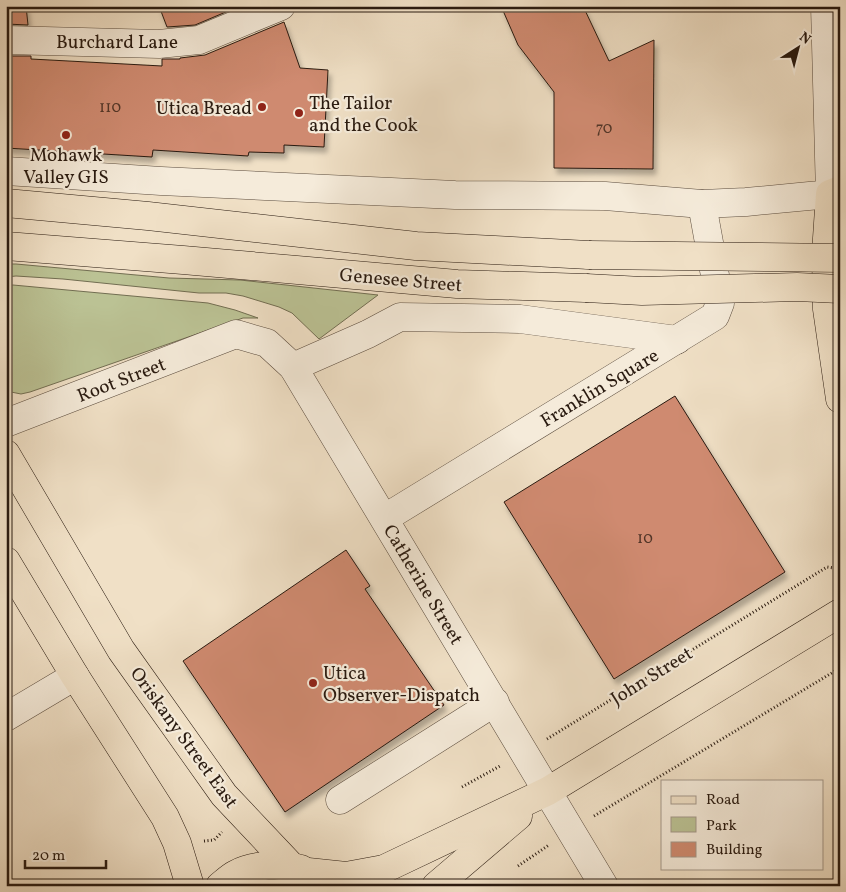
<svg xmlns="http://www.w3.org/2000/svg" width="846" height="892" font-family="Vollkorn,serif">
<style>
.green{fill:#bbc294;stroke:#726e52}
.building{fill:#cf8a6f;stroke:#291a10;filter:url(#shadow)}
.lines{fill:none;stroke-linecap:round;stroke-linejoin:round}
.minor-casing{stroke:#5b4c3e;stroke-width:29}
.major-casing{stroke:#291a10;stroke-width:29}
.path{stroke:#291a10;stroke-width:3;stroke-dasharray:1 2.5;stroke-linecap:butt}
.minor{stroke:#f5ebda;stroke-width:28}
.major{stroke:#f0e0c6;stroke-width:28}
.major-bridge-casing{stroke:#291a10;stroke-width:29;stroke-linecap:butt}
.major-bridge{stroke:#f0e0c6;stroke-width:28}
.poi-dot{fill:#8f2418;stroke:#f5ebda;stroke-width:2}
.labels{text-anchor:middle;stroke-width:4.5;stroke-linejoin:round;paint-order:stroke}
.number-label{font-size:16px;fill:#523628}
.street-label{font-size:19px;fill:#291a10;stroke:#f5ebda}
.poi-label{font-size:19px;fill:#291a10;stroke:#f5ebda;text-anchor:start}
</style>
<defs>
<filter id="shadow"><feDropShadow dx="3" dy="5.5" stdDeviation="2.5" flood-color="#0004"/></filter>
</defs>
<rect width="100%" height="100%" fill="#f0e0c6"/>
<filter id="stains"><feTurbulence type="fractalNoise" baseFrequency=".004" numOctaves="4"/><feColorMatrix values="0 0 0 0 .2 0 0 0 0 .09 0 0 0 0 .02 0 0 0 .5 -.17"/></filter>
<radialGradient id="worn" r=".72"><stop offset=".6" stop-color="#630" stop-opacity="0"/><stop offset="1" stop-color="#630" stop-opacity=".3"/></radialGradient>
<!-- green -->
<g class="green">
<path d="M6 264H16L169 278 240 280 378 295 319 339 292 313 279 307 243 296 226 293H199L63 279 16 276 6 277Z"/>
<path d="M13 285 208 303 235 310 258 318H243L30 392 21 394 11 392 6 384V286Z"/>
</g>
<!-- building -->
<g class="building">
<path d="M6 6H26L28 25 6 24Z"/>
<path d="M159 6H240L195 25 167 27Z"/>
<path d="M501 6H583L609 61 654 40 653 169 554 168V92L518 45Z"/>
<path d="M284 22 300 68 328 70 324 147 284 145V153L249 152 248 156 153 150 152 157 6 148V56H31V59L162 66V59H180V58L205 55Z"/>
<path d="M675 396 785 572 614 679 504 502Z"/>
<path d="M346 550 370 586 365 589 444 705 285 812 183 661Z"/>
</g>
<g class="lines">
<!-- minor casing -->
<g class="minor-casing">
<g id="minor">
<path d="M6 40 159 44 199 40 281 6"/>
<path d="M6 171 161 181 455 195 605 196 702 204 746 202 830 194 825 6"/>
<path d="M293 367 368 334 400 317 520 319 677 340"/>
<path d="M6 423 236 334 267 343 293 367 604 886"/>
<path d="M385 518 715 316 720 303 702 204"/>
<path d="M6 717 75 676"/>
<path d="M340 800 495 702"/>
</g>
</g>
<!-- major casing -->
<g class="major-casing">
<g id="major">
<path d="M840 190 830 194 826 253 827 309 840 399"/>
<path d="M6 203 148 216 416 246 589 255"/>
<path d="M6 246 183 260 457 284 586 288"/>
<path d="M6 454 121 650 224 795 292 867"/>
<path d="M6 561 75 676 165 817 177 843 190 886"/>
<path d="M308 872 346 876 384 869 548 791 840 613"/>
<path d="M220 886C225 882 230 877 236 874 253 864 282 864 301 869"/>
<path d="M436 886 518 816"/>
</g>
</g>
<!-- path -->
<g class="path">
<path d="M547 739 827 567 840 569"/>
<path d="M462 787 500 766"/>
<path d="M594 816 840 668"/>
<path d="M204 841 214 840 222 832"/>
<path d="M518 866 549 845"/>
</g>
<!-- minor -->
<use href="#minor" class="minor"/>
<!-- major -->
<use href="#major" class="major"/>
<!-- major-bridge casing -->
<g class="major-bridge-casing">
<g id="major-bridge">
<path d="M589 255 840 258"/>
<path d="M586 288 642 291 797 287 840 289"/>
</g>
</g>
<!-- major-bridge -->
<use href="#major-bridge" class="major-bridge"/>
</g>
<!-- markers -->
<g class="poi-dot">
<circle cx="262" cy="107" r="5"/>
<circle cx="299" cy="113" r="5"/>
<circle cx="66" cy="135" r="5"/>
<circle cx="313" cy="683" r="5"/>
</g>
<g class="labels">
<!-- number labels -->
<g class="number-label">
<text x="110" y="112">110</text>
<text x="604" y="133">70</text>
<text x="645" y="543">10</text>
</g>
<!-- street labels -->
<g class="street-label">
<text x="117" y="48">Burchard Lane</text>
<text transform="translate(401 279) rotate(5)" y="7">Genesee Street</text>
<text transform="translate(121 379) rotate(-21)" y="7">Root Street</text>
<text transform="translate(599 387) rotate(-31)" y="7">Franklin Square</text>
<text transform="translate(424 584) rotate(59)" y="7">Catherine Street</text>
<text transform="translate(651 675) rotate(-32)" y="7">John Street</text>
<text transform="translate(185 737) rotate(54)" y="7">Oriskany Street East</text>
</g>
<!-- poi labels -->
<g class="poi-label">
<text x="309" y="109">The Tailor<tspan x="309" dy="22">and the Cook</tspan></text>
<text x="252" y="114" text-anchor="end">Utica Bread</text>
<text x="66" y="161" text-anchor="middle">Mohawk<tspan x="66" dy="22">Valley GIS</tspan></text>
<text x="323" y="679">Utica<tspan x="323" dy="22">Observer-Dispatch</tspan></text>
</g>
</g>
<!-- margin -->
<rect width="846" height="892" fill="none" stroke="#f0e0c6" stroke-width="25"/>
<rect x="8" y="8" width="831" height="877" fill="none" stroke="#291a10" stroke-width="2.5"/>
<rect x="12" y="12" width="821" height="867" fill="none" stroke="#291a10"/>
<!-- legend -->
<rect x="661" y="780" width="162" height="90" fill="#f5ebda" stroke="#a39789"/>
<rect x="671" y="796" width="25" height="8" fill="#f0e0c6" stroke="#a39789"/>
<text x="706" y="804" font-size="15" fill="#291a10">Road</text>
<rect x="671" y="817" width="25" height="15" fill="#bbc294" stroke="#a39789"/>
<text x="706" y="830" font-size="15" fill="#291a10">Park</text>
<rect x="671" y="842" width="25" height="15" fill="#cf8a6f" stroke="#a39789"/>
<text x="706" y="854" font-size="15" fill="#291a10">Building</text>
<!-- north arrow -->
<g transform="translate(798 48) rotate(36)" stroke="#f5ebda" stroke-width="4" paint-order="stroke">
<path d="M0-4L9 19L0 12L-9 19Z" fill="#291a10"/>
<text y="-8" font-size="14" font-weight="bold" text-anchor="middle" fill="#291a10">N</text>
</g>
<!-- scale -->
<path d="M25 860v8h81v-8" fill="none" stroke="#291a10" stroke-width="2.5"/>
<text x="32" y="860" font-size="15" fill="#291a10" stroke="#f5ebda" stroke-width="4" paint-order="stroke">20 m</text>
<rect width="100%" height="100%" filter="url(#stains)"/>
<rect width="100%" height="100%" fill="url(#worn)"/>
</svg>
